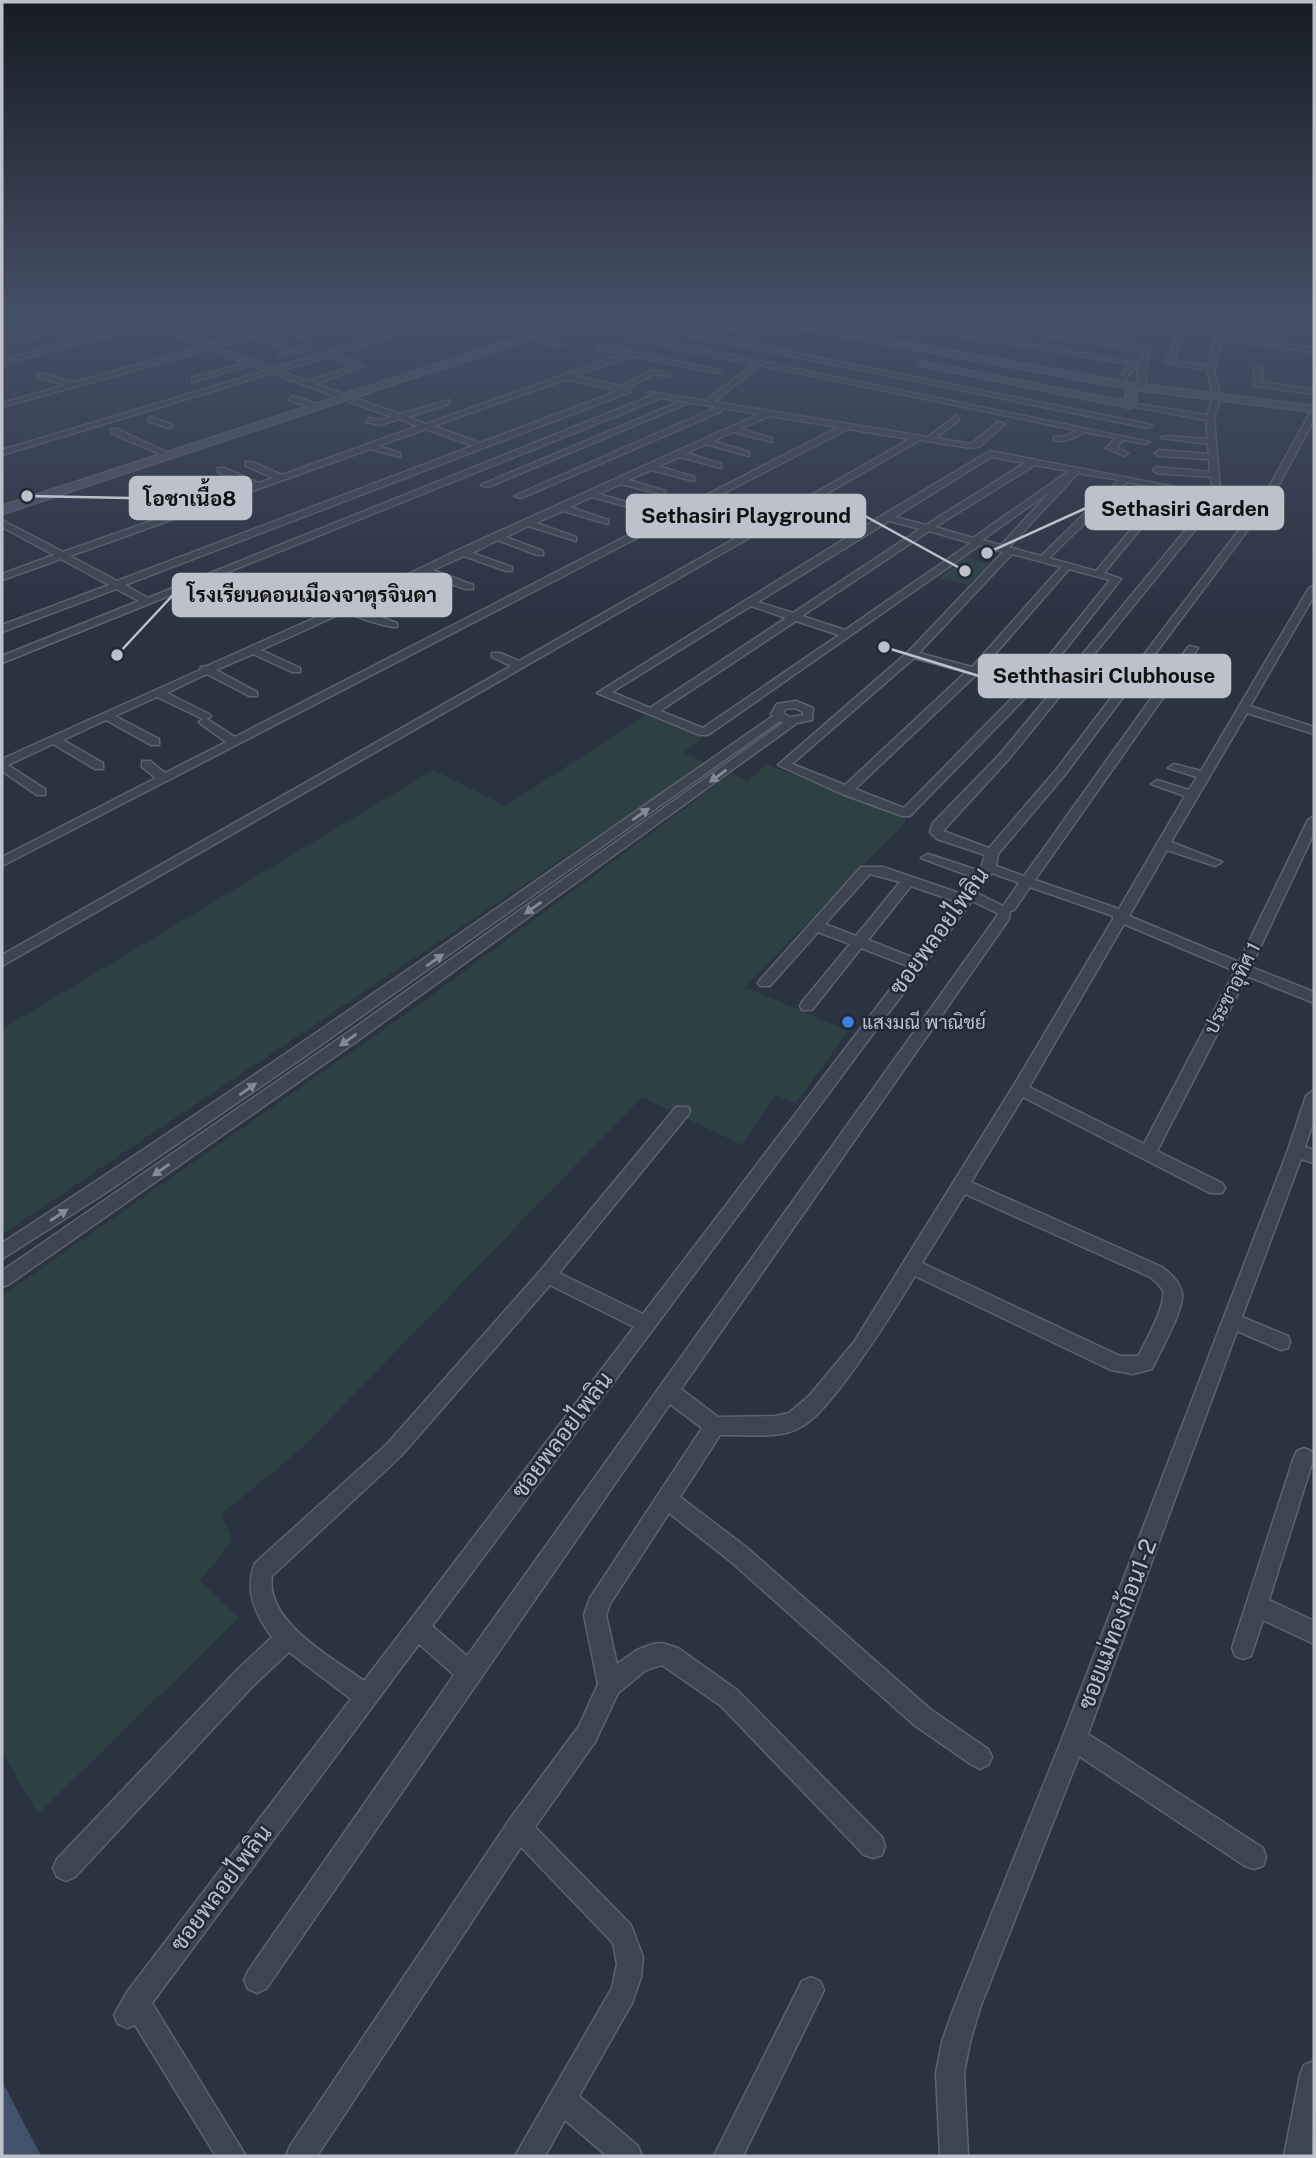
<svg xmlns="http://www.w3.org/2000/svg" width="1316" height="2158" font-family="'Public Sans',Sarabun,sans-serif">
<style>
.green{fill:#2d4144}
.water{fill:#43526b}
.lines{fill:none;stroke-linecap:round;stroke-linejoin:round}
.street-casing{stroke:#5d636f;stroke-width:3}
.secondary-casing{stroke:#5d636f;stroke-width:3}
.street{fill:#3e4552;fill-rule:evenodd}
.secondary{fill:#4d5464;fill-rule:evenodd}
.oneway{fill:#838995}
.shop-dot{fill:#3f7fe0;stroke:#232a37;stroke-width:2.5}
.labels{text-anchor:middle;stroke-width:5;stroke-linejoin:round;paint-order:stroke}
.street-label{font-size:19px;fill:#bcc1cc;stroke:#232a37}
.poi-label{font-size:19px;fill:#bcc1cc;stroke:#232a37;text-anchor:start}
.near-street-label{font-size:23px;fill:#bcc1cc;stroke:#232a37}
.leader{fill:none;stroke:#bcc1cc;stroke-width:2.5}
.callout-dot{fill:#bcc1cc;stroke:#232a37;stroke-width:2.5}
.callout{fill:#bcc1cc;stroke:#bcc1cc;stroke-width:2.5}
.callout-label{font-size:21px;text-anchor:middle;font-weight:bold;fill:#111}
</style>
<rect width="100%" height="100%" fill="#2a3342"/>
<!-- green -->
<g class="green">
<path d="M967 557 990 564 968 585 938 578Z"/>
<path d="M645 715 703 738 683 753 706 763 2 1234V1029L433 770 506 806Z"/>
<path d="M767 764 907 820 745 987 848 1031 796 1103 775 1095 742 1145 642 1097 304 1446 222 1514 232 1540 200 1581 239 1618 38 1814 2 1751V1296L423 1002 731 774 747 781Z"/>
</g>
<!-- water -->
<path class="water" d="M2 2081 41 2156H2Z"/>
<g class="lines">
<!-- street casing -->
<g class="street-casing">
<g id="street">
<path d="M2 317H10L2 320Z"/>
<path d="M45 317H57L2 332V328Z"/>
<path d="M98 317H110L2 346V342Z"/>
<path d="M136 317 153 320 177 317 159 323 211 344 307 317H318L310 320 335 331 330 332 303 322 286 327 308 337V339L279 329 259 335 285 344V348L252 337 217 347 273 368 442 317H453L337 354 364 366 315 384 400 414 449 400V404L408 417 426 424 623 354 598 349 601 345 721 371 717 373 632 356 574 376 619 386 653 370 671 374 667 376 654 374 628 388 630 392 125 585 148 598 651 396 648 392 706 401 753 364 630 338 632 335 1150 442 1146 444 1124 440 1116 447 1128 453 1124 456 1106 448 1116 438 1084 432C1074 438 1067 442 1054 441V437L1067 436 1076 430 760 365 714 402 928 437 956 416 959 420 936 438 971 444 998 422 1005 424 979 447 971 448 920 440 2 966V955L511 666 492 657V653H500L519 661 910 439 848 429 2 866V857L156 778 142 767V761H150L165 773 226 742 201 724 199 722 203 719 157 697 115 716 159 739V745H151L106 720 63 740 103 763V769H95L53 744 8 765 45 789V795H37L2 771V759L200 670 201 667 207 666 328 612H336V616L261 650 300 668V672H292L253 654 216 670 257 692V696H249L207 674 167 693 209 714 211 716 207 719 235 737 839 427 769 416 740 429 772 438V442L733 432 713 441 749 452V456L706 444 687 453 721 464V468L680 457 658 466 694 477V481L651 470 628 480 665 491V495L621 484 599 494 636 505V509L592 497 570 507 608 520V524L563 511 536 523 576 537V541L528 526 506 537 543 551V555H537L498 540 472 553 512 567V571H506L464 556 433 570 473 585V589H465L425 574 394 588 436 605V609H428L386 592 354 607 397 623V627C386 628 347 614 338 608L458 550 759 414 722 408V411L521 498 514 496 717 407 661 398 2 663V656L139 601 116 589 2 632V625L109 585 61 559 2 580V574L54 555 2 527V520L63 552 251 486 218 472V468H224L259 483 273 478 246 466V462H252L282 475 418 426 399 419 380 425 366 422 369 418 380 420 391 417 272 373 2 455V450L265 371 251 365 192 382V378L244 363 210 349 2 407V403L66 385 38 377V373L75 382 204 346 152 325 2 364V360L146 322ZM330 356 353 366 308 381 280 371ZM567 379 618 391 480 443 433 426ZM426 429 473 446 117 581 70 556 370 449 400 457V453L378 446Z"/>
<path d="M509 317H520L557 329 554 331Z"/>
<path d="M557 317H568L580 322 577 324Z"/>
<path d="M599 317H613L629 322 626 324Z"/>
<path d="M859 317H875L1138 363 1120 386 1116 384 1129 364 899 325 870 342 868 339 891 324Z"/>
<path d="M928 317H946L1150 347 1145 374 1147 387 1140 389 1137 374 1143 351Z"/>
<path d="M1193 317 1262 330 1259 332 1195 322Z"/>
<path d="M1252 317 1314 323V327L1255 319Z"/>
<path d="M649 324 1148 424 1152 426 1148 428 647 327Z"/>
<path d="M502 325 563 345 556 347 502 329 483 335 480 333Z"/>
<path d="M1181 327 1186 328 1174 361 1208 366 1216 333 1219 331 1222 333V336L1314 348V352L1221 340 1214 372 1221 397 1214 418 1220 489 1216 492 1212 489 1211 477 1157 473 1153 470 1157 467 1210 472 1209 459 1159 456 1155 453 1159 450 1209 454 1208 444 1161 438 1165 436 1208 439 1206 420 1126 405 1130 403 1207 415 1213 397 1207 370 1166 363Z"/>
<path d="M308 345 311 349 283 356 279 354Z"/>
<path d="M1258 366 1262 368V382L1314 390V394L1255 386 1254 368Z"/>
<path d="M292 396 320 405 321 407 317 409 289 400Z"/>
<path d="M679 402 686 404 488 487 481 485Z"/>
<path d="M1314 411V420L1271 499 1137 678 1161 684 1189 646 1198 648 1035 880 1119 909 1185 796 1151 784 1157 780 1189 790 1197 777 1168 768 1174 764 1201 771 1309 588 1314 585V596L1250 706 1314 727V734L1247 713 1171 842 1222 862 1215 866 1167 850 1129 916 1239 962 1308 820 1314 816V833L1251 967 1314 992V1003L1247 976 1157 1151 1222 1183 1225 1188 1222 1193H1210L1023 1097 971 1182 1162 1267C1171 1274 1179 1281 1182 1293 1185 1308 1159 1353 1152 1369L1133 1374 1111 1370 915 1276C890 1317 866 1355 836 1393 826 1405 815 1419 801 1427 780 1440 744 1434 720 1435L680 1497 746 1547 930 1709 988 1749 992 1757 988 1765 980 1769 972 1765 914 1725 730 1561 669 1513 610 1604 606 1615 617 1664 637 1650 653 1644 662 1643 678 1648 737 1690 882 1837 885 1846 882 1855 873 1858 864 1855 721 1706 662 1665 646 1670 618 1693 595 1742 535 1827 631 1925 643 1957 641 1977 632 2003 579 2096 638 2146 642 2156H607L565 2120 545 2156H515L612 1988 617 1964 613 1943 521 1847 317 2156H286L290 2146 510 1819 579 1726 598 1684 584 1615 590 1598 702 1428 670 1404 266 1989 257 1993 248 1989 244 1980 248 1971 454 1675 419 1644 152 2003 246 2156H216L135 2025 127 2028 118 2024 114 2015 127 1992 351 1699 289 1652 252 1687 75 1877 66 1881 57 1877 53 1868 57 1859 236 1671 272 1637C255 1615 244 1590 255 1563L387 1444 541 1270 676 1107H688L690 1111 688 1115 559 1273 643 1314 908 966 861 948 812 1010H802L800 1006 802 1002 850 944 818 932 770 986H760L758 983 760 980 861 867H883L962 894 975 878 921 858 928 854 980 871 985 855 937 839 930 832 933 823 1000 754 1217 492 1264 496 1310 413ZM1222 497 1261 501 1056 770 989 848 943 831 1008 760ZM1133 684 1157 690 1024 876 996 866 998 854 1064 776ZM992 873 1019 883 1003 906 977 893ZM870 874 900 882 856 936 825 924ZM911 886 957 902 914 958 868 940ZM1030 887 1113 916V919L1014 1085 854 1342 809 1396 789 1413 775 1416 718 1417 681 1389 1009 919 1010 911 1014 910ZM972 901 997 913V916L467 1656 432 1626ZM1124 924 1235 971 1144 1144 1029 1087ZM965 1194 1150 1277C1154 1280 1159 1284 1162 1289 1169 1301 1145 1343 1138 1356H1120L922 1263ZM550 1285 634 1327 364 1681C332 1657 265 1622 272 1576L401 1456Z"/>
<path d="M151 417 171 424 172 426 168 428 148 421Z"/>
<path d="M111 429H117L173 455 166 457 111 433Z"/>
<path d="M990 451 1175 487 1104 573 1121 579 1035 688 910 816H902L842 794 778 765 908 652 1003 552 980 545 708 735H700L597 693 883 515ZM991 457 1025 463 926 525 895 517ZM1035 465 1069 471 973 538 935 527ZM1078 473 1119 480 1041 556 1009 547ZM1127 482 1165 489 1096 571 1049 558ZM1051 491 1001 545 982 540ZM889 521 920 529 793 613 758 602ZM929 531 971 543 845 630 802 616ZM1012 554 1061 567 972 667 919 653ZM1069 569 1110 580 1028 682 982 669ZM751 606 786 618 650 708 612 692ZM796 621 839 635 703 728 660 711ZM914 658 966 672 845 785 792 764ZM976 675 1023 687 904 808 855 789Z"/>
<path d="M796 701 813 708 812 720 797 723 360 1039 8 1285 2 1287V1271L350 1031 783 723 780 721 301 1059 107 1192 2 1259V1243C263 1073 517 894 773 716L771 714 777 704ZM795 708 803 712V715L790 717 783 713 785 709Z"/>
<path d="M1314 1090V1120L1305 1147 1314 1150V1163L1301 1159 1242 1317 1288 1336 1290 1342 1288 1348 1281 1350 1237 1331 1088 1734 1263 1848 1266 1857 1263 1866 1254 1869 1245 1866 1079 1756 980 2008 970 2042 964 2073 968 2156H940L936 2073 942 2042 954 2008 1062 1739 1288 1150 1306 1096Z"/>
<path d="M1304 1448 1311 1451 1314 1457 1269 1600 1314 1621V1644L1263 1620 1251 1656 1243 1659 1235 1656 1232 1648 1294 1457 1297 1451Z"/>
<path d="M811 1977 820 1981 824 1990 743 2156H714L802 1981Z"/>
<path d="M1314 2061 1312 2156H1284L1300 2075 1304 2065Z"/>
</g>
</g>
<!-- secondary casing -->
<g class="secondary-casing">
<g id="secondary">
<path d="M581 317H597L2 514V506Z"/>
<path d="M674 317H695L763 333 758 336Z"/>
<path d="M737 317H760L1132 383 1314 406V412L1137 390 1136 405 1130 408 918 365 923 362 1125 401 1126 388Z"/>
</g>
</g>
<!-- street -->
<use href="#street" class="street"/>
<!-- secondary -->
<use href="#secondary" class="secondary"/>
</g>
<!-- one-way arrows -->
<defs><path id="oneway-solid" d="M-6-.8H1V-3.2L6.5 0L1 3.2V.8H-6Z" transform="scale(1.75)"/></defs>
<g class="oneway">
<use href="#oneway-solid" transform="translate(718 776) rotate(144)"/>
<use href="#oneway-solid" transform="translate(641 814) rotate(-35)"/>
<use href="#oneway-solid" transform="translate(533 908) rotate(145)"/>
<use href="#oneway-solid" transform="translate(435 960) rotate(-35)"/>
<use href="#oneway-solid" transform="translate(348 1040) rotate(145)"/>
<use href="#oneway-solid" transform="translate(248 1089) rotate(-35)"/>
<use href="#oneway-solid" transform="translate(161 1170) rotate(145)"/>
<use href="#oneway-solid" transform="translate(59 1215) rotate(-33)"/>
</g>
<!-- sky -->
<linearGradient id="sky" x2="0" y2="1"><stop stop-color="#171c24"/><stop offset="0.51" stop-color="#445065"/><stop offset="1" stop-color="#445065" stop-opacity="0"/></linearGradient>
<rect width="1316" height="619" fill="url(#sky)"/>
<!-- markers -->
<circle class="shop-dot" cx="848" cy="1022" r="7"/>
<g class="labels">
<!-- street labels -->
<g class="street-label">
<text transform="translate(1232 988) rotate(-63)" y="7">ประชาอุทิศ 1</text>
</g>
<!-- poi labels -->
<g class="poi-label">
<text x="862" y="1029">แสงมณี พาณิชย์</text>
</g>
<!-- near-street labels -->
<g class="near-street-label">
<text transform="translate(939 931) rotate(-54)" y="8">ซอยพลอยไพลิน</text>
<text transform="translate(562 1435) rotate(-53)" y="8">ซอยพลอยไพลิน</text>
<text transform="translate(1117 1624) rotate(-69)" y="8">ซอยแม่ทองก้อน1-2</text>
<text transform="translate(221 1888) rotate(-53)" y="8">ซอยพลอยไพลิน</text>
</g>
</g>
<!-- callouts -->
<path class="leader" d="M27 496L130 498M987 553L1086 508M965 571L865 516M117 655L173 595M884 647L979 676"/>
<g class="callout-dot">
<circle cx="27" cy="496" r="7"/>
<circle cx="987" cy="553" r="7"/>
<circle cx="965" cy="571" r="7"/>
<circle cx="117" cy="655" r="7"/>
<circle cx="884" cy="647" r="7"/>
</g>
<g class="callout">
<rect x="130" y="477" width="121" height="42" rx="7"/>
<rect x="1086" y="487" width="197" height="42" rx="7"/>
<rect x="627" y="495" width="238" height="42" rx="7"/>
<rect x="173" y="574" width="278" height="42" rx="7"/>
<rect x="979" y="655" width="251" height="42" rx="7"/>
</g>
<g class="callout-label">
<text x="190" y="506">โอชาเนื้อ8</text>
<text x="1185" y="516">Sethasiri Garden</text>
<text x="746" y="523">Sethasiri Playground</text>
<text x="312" y="602">โรงเรียนดอนเมืองจาตุรจินดา</text>
<text x="1104" y="683">Seththasiri Clubhouse</text>
</g>
<!-- border -->
<rect width="1316" height="2158" fill="none" stroke="#bcc1cc" stroke-width="7"/>
</svg>
